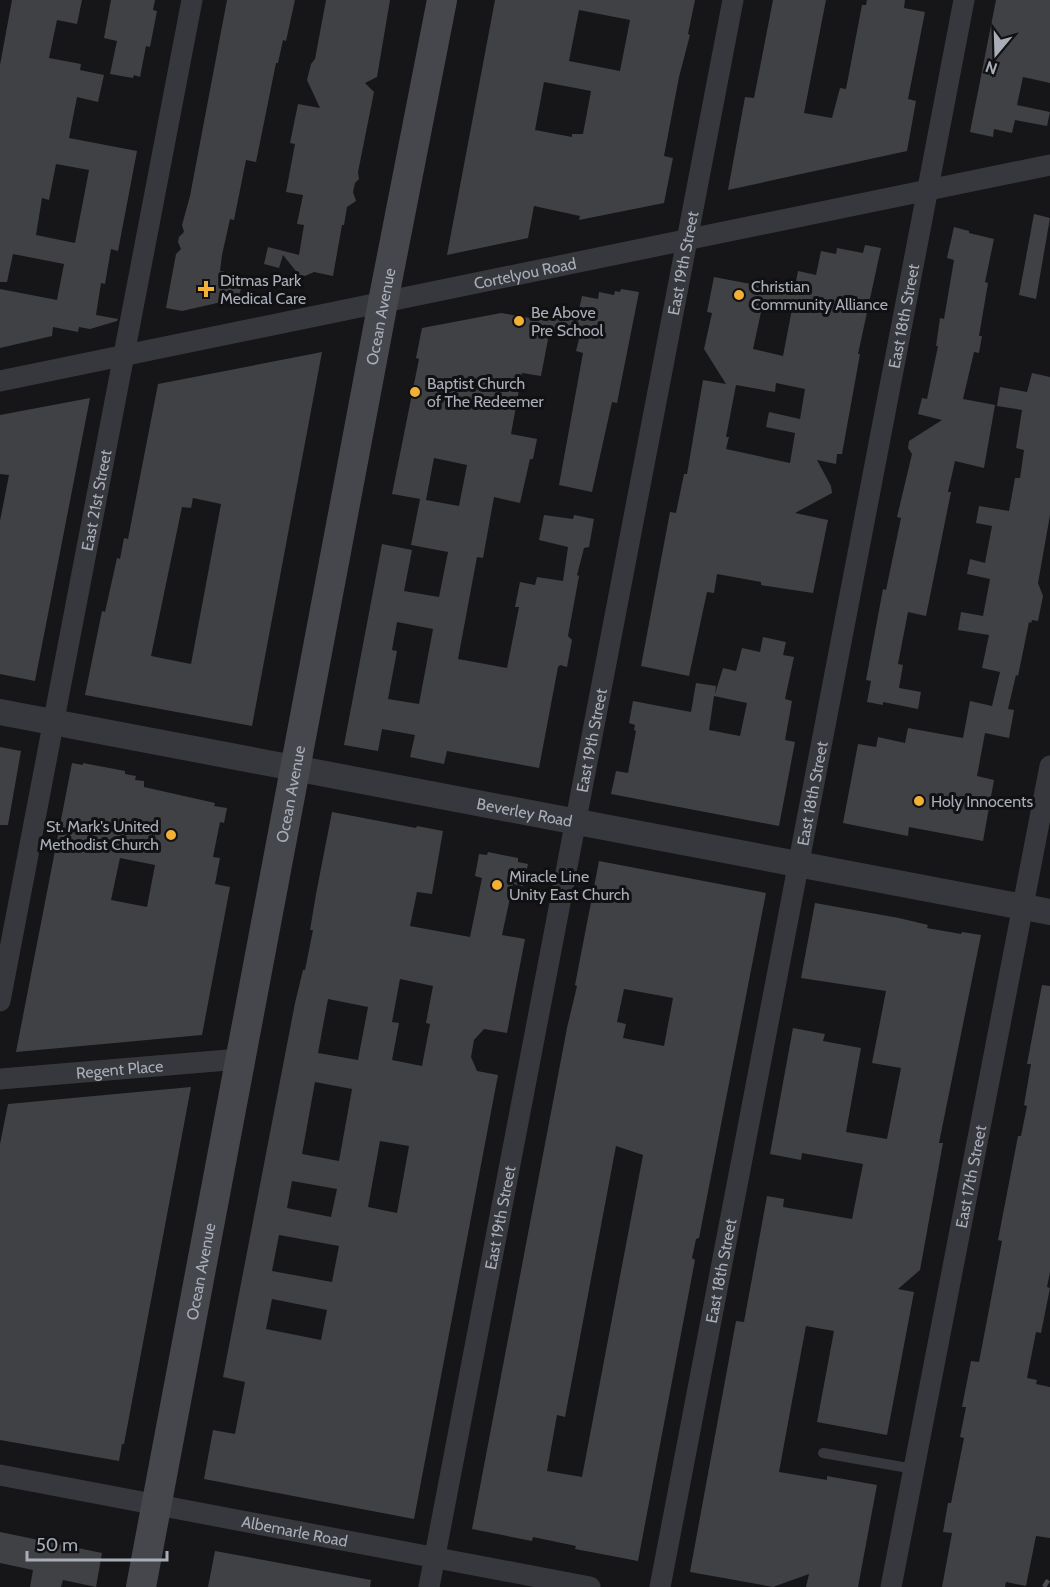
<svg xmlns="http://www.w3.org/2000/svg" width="1050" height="1587" font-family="Cabin,sans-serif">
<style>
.building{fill:#404145;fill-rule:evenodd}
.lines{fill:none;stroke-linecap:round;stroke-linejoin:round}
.path{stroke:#3d3f44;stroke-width:3;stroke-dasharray:3 4.5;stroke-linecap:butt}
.service{stroke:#37383d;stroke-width:10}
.minor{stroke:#37383d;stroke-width:21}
.tertiary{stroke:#37383d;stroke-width:26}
.secondary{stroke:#45474d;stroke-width:30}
.rail{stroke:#4a4c52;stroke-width:4.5;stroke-dasharray:8 6;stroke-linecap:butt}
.poi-dot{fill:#f2b134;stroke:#111113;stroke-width:2}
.labels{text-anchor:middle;stroke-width:6;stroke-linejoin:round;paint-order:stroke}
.street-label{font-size:16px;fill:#a8adb8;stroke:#111113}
.poi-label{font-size:16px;fill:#a8adb8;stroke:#111113;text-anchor:start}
</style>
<rect width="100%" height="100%" fill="#161618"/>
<!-- building -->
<g class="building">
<path d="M12 0H82L77 24 57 20 49 58 81 64 80 70 104 75 98 102 77 97 69 138 137 151 118 251 111 249 105 284 101 283 96 315 118 319 117 321 90 329 79 327 78 332 53 327 52 336 0 348V289L57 300 64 264 13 254 7 282H0V65ZM56 164 89 170 75 243 36 235 42 198 49 200Z"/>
<path d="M111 0H155L153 10 157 11 150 47 146 46 140 77 134 75 133 78 110 74 117 41 104 38Z"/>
<path d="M227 0H295L286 41 283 40 278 63H276L256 162 246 160 234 220 230 219 222 255 220 271 236 274 242 283 239 298 182 311 166 308 176 254 181 249 178 242 179 237 184 232 182 225 190 196Z"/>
<path d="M326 0H390L377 77 365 83 374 92 358 172 359 179 355 183 353 192 356 201 347 207 344 225H342L333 276 314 272 305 276 299 275 283 255 279 268 264 264 268 247 299 255 304 225 297 224 303 195 286 192 295 144 290 143 298 104 320 108 307 80 311 64 315 59Z"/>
<path d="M495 0H695L688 34 690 35 679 77 664 156 673 158 664 203 579 220 580 216 534 206 528 238 447 255ZM579 10 630 20 620 71 569 61ZM544 82 591 91 583 134H572V137L535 130Z"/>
<path d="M773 0H826L804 113 832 118 840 88 846 89 862 5H866L867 0H905L904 8 925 12 908 99 916 101 907 151 728 190 745 97 754 98Z"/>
<path d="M996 0H1050V83L1023 77 1017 105 1050 112 1047 126 1015 120 1012 133 994 129 993 137 970 132Z"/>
<path d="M1034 214 1050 218 1036 299 1019 295Z"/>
<path d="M954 227 969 231V233L994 239 985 282 988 283 979 336H982L979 353 974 352 963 399 995 405 984 468 955 461 948 492H951L926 616 908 612 898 664 903 665 899 688 921 692 918 709 883 702V705L867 702 871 681 866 680 883 589 886 590 901 518 897 517 912 454 908 448 909 441 942 420 918 414 922 398 927 399 938 346H936L940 318 944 319 954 260 947 258Z"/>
<path d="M865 245 881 248 858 354H860L842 454H837L836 464 817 460 831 486 832 493 795 513 828 520 813 593 761 585V582L717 574 714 593 707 592 689 676 641 666 670 512 676 513 684 474H687L703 380 726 384 704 349 712 313 707 312 714 277 794 292 798 271 816 275 821 251 836 254 837 248 863 253ZM763 303 792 309 783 356 753 349ZM776 383 805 389 800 419 769 412 766 427 795 433 790 463 726 449 729 437H726L736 385 775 392Z"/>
<path d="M621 289 639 292 617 403 612 402 592 492 559 485 583 353 576 351 579 339 549 334 541 376 522 373 511 434 537 439 533 459H530L520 503 494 497 483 558 477 557 458 659 507 668 519 607H515L520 582 535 585 537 577 563 581 568 547 539 540 544 515 573 519 574 515 594 519 589 547 584 548 577 575 579 576 568 636 572 640 567 667 560 665 558 667 539 768 447 751 444 764 410 757 415 735 382 729 378 751 344 745 382 544 412 550 404 591 439 597 448 552 411 545 420 499 426 500 392 494 419 359 416 358 422 328 501 313 530 318 531 311 556 316 558 310 578 314 582 296 598 299 599 292 614 295 615 291 620 292ZM434 458 467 465 459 506 426 500ZM397 622 433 629 419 704 388 699 397 651 392 650Z"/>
<path d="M322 352 252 726 85 695 102 611 105 612 117 558 120 559 124 538 128 539 158 384ZM193 498 221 504 191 664 151 656 182 507 191 508Z"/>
<path d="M1032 373 1050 377V515L1038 583 1043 596 1038 621 1032 620 1031 623 1029 622 1018 676 1016 675 1008 709 1014 710 1009 738 985 733 977 776 994 780 983 841 909 827 908 836 843 823 858 744 876 747 878 737 905 743 908 728 963 738 970 701 992 706 1000 672 982 668 989 635 958 630 961 612 983 616 990 579 967 574 970 559 985 563 992 526 976 523 979 506 1009 511 1015 478H1020L1024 450 1016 448 1022 410 997 406 1000 387 1027 392Z"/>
<path d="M90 398 35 681 0 674V521L9 475 0 474V415Z"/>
<path d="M763 637 786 642 783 655 794 657 785 699 792 701 785 740 795 742 779 826 611 794 616 771 628 773 636 731 634 730 635 725 629 723 633 701 691 712 696 683 716 686 715 694 723 668 736 671 742 648 760 652ZM714 696 747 703 740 736 709 730Z"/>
<path d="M0 747 21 751 8 825H0Z"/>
<path d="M72 763 83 765V763L125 771V774L136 776 135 780 144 781V787L215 803 214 806 227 808 224 823 220 822 213 857 220 858 215 884 230 887 202 1035 16 1052ZM120 858 155 865 147 907 111 900Z"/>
<path d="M332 812 416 828 417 826 443 831 432 894 417 892 410 926 470 937 482 878 475 876 479 854 487 855 488 852 518 858V862L528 864 523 886 513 884 502 935 525 939 507 1033 484 1029 474 1040 471 1057 477 1071 498 1075 414 1519 204 1479 213 1430 235 1434 245 1382 223 1377 295 1003 303 970H305L313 930H310L316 894ZM400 979 433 986 426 1023 430 1024 422 1066 392 1060 399 1023 392 1022ZM328 999 368 1007 358 1060 318 1053ZM315 1082 352 1089 339 1161 302 1154ZM380 1141 409 1146 397 1213 368 1207ZM292 1181 337 1189 331 1217 287 1208ZM279 1235 339 1246 332 1282 272 1271ZM272 1299 327 1310 321 1340 266 1329Z"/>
<path d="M599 861 766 893 699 1238 696 1239 692 1258 695 1260 638 1561 575 1549 576 1546 533 1537 532 1541 472 1529 567 1028 577 986 575 985ZM624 989 673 998 664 1046 623 1038 626 1024 617 1022ZM616 1146 643 1155 582 1477 547 1471 557 1415 565 1417Z"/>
<path d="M815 903 899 918 928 925 927 928 961 934 962 932 981 935 939 1143H943L920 1270 898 1289 914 1292 887 1435 817 1422 834 1331 806 1326 795 1385 779 1472 827 1480V1476L877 1485 858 1587H806L809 1574 773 1587 690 1572 736 1321 744 1322 767 1196 784 1199 783 1207 852 1219 863 1164 802 1153 801 1160 770 1154 793 1028 825 1034 823 1041 861 1048 846 1132 887 1139 901 1068 872 1063 886 991 801 978Z"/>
<path d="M1042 985 1050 986V1272L1047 1287 1050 1288 1041 1333 1036 1332 1027 1378 1037 1380 1036 1384 1050 1387V1538L1036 1536 1026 1586 1006 1582 1005 1587H942L952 1533 943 1532 948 1503H951L964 1438 960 1437 966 1407H962L971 1361 979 1362 1002 1241 998 1240 1018 1136H1021L1027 1106 1024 1105 1031 1064H1027Z"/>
<path d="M191 1087 124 1444H122L119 1461 0 1440V1144L8 1104Z"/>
<path d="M0 1532 102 1553 96 1587 63 1580 61 1587H30L33 1570 0 1563Z"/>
<path d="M215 1551 371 1580 370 1587H208Z"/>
</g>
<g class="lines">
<!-- path -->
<path class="path" d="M525 876 544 880"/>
<!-- service -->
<path class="service" d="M823 1453 914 1469"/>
<!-- minor -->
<g class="minor">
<path id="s1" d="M0 381 1050 165"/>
<path id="s2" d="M0 1001 192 0"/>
<path id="s3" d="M0 1079 240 1059"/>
<path id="s4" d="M0 1475 590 1587"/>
<path id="s5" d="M429 1587 733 0"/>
<path id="s6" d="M660 1587 964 0"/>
<path id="s7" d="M891 1587 1050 766"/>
</g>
<!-- tertiary -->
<path class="tertiary" id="s8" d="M0 712 1050 912"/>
<!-- secondary -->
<path class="secondary" id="s9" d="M141 1587 383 302 442 0"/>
<!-- rail -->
<path class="rail" d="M1044 1587 1050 1577"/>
</g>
<!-- markers -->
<g class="poi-dot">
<path d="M203 280h6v6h6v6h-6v6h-6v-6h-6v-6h6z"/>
<circle cx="739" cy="295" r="6"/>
<circle cx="519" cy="321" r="6"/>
<circle cx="415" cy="392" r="6"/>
<circle cx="919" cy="801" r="6"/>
<circle cx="171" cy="835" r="6"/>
<circle cx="497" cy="885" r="6"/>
</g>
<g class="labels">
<!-- street labels -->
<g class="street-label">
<text dy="6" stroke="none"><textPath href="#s5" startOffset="1348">East 19th Street</textPath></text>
<text dy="6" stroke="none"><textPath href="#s1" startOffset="536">Cortelyou Road</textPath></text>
<text dy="6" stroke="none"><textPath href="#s9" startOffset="1293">Ocean Avenue</textPath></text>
<text dy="6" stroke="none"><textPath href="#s6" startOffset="1294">East 18th Street</textPath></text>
<text dy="6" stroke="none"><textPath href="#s2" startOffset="510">East 21st Street</textPath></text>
<text dy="6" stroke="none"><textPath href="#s5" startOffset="862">East 19th Street</textPath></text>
<text dy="6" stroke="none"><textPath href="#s9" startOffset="807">Ocean Avenue</textPath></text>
<text dy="6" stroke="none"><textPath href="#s6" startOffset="808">East 18th Street</textPath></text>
<text dy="6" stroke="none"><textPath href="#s8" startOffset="534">Beverley Road</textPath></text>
<text dy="6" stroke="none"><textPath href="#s3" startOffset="120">Regent Place</textPath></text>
<text dy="6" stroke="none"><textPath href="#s7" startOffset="418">East 17th Street</textPath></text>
<text dy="6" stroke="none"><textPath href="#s5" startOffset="376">East 19th Street</textPath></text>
<text dy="6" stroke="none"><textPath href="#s9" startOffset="321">Ocean Avenue</textPath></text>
<text dy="6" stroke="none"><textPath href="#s6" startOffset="322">East 18th Street</textPath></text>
<text dy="6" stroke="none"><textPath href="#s4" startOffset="300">Albemarle Road</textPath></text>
</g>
<!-- poi labels -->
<g class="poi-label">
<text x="220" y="286">Ditmas Park<tspan x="220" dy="18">Medical Care</tspan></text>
<text x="751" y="292">Christian<tspan x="751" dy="18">Community Alliance</tspan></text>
<text x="531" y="318">Be Above<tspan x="531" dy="18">Pre School</tspan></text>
<text x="427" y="389">Baptist Church<tspan x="427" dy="18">of The Redeemer</tspan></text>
<text x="931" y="807">Holy Innocents</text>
<text x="159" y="832" text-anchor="end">St. Mark's United<tspan x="159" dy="18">Methodist Church</tspan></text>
<text x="509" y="882">Miracle Line<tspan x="509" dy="18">Unity East Church</tspan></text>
</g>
</g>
<!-- north arrow -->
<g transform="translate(996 54) rotate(199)" stroke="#111113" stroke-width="4.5" paint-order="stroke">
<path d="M0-4.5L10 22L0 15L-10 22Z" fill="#a8adb8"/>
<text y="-9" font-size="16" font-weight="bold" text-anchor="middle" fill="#a8adb8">N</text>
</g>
<!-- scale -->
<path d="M27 1551v9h140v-9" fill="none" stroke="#a8adb8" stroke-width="3"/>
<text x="36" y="1551" font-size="18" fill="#a8adb8" stroke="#111113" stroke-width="4.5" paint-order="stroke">50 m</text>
</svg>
